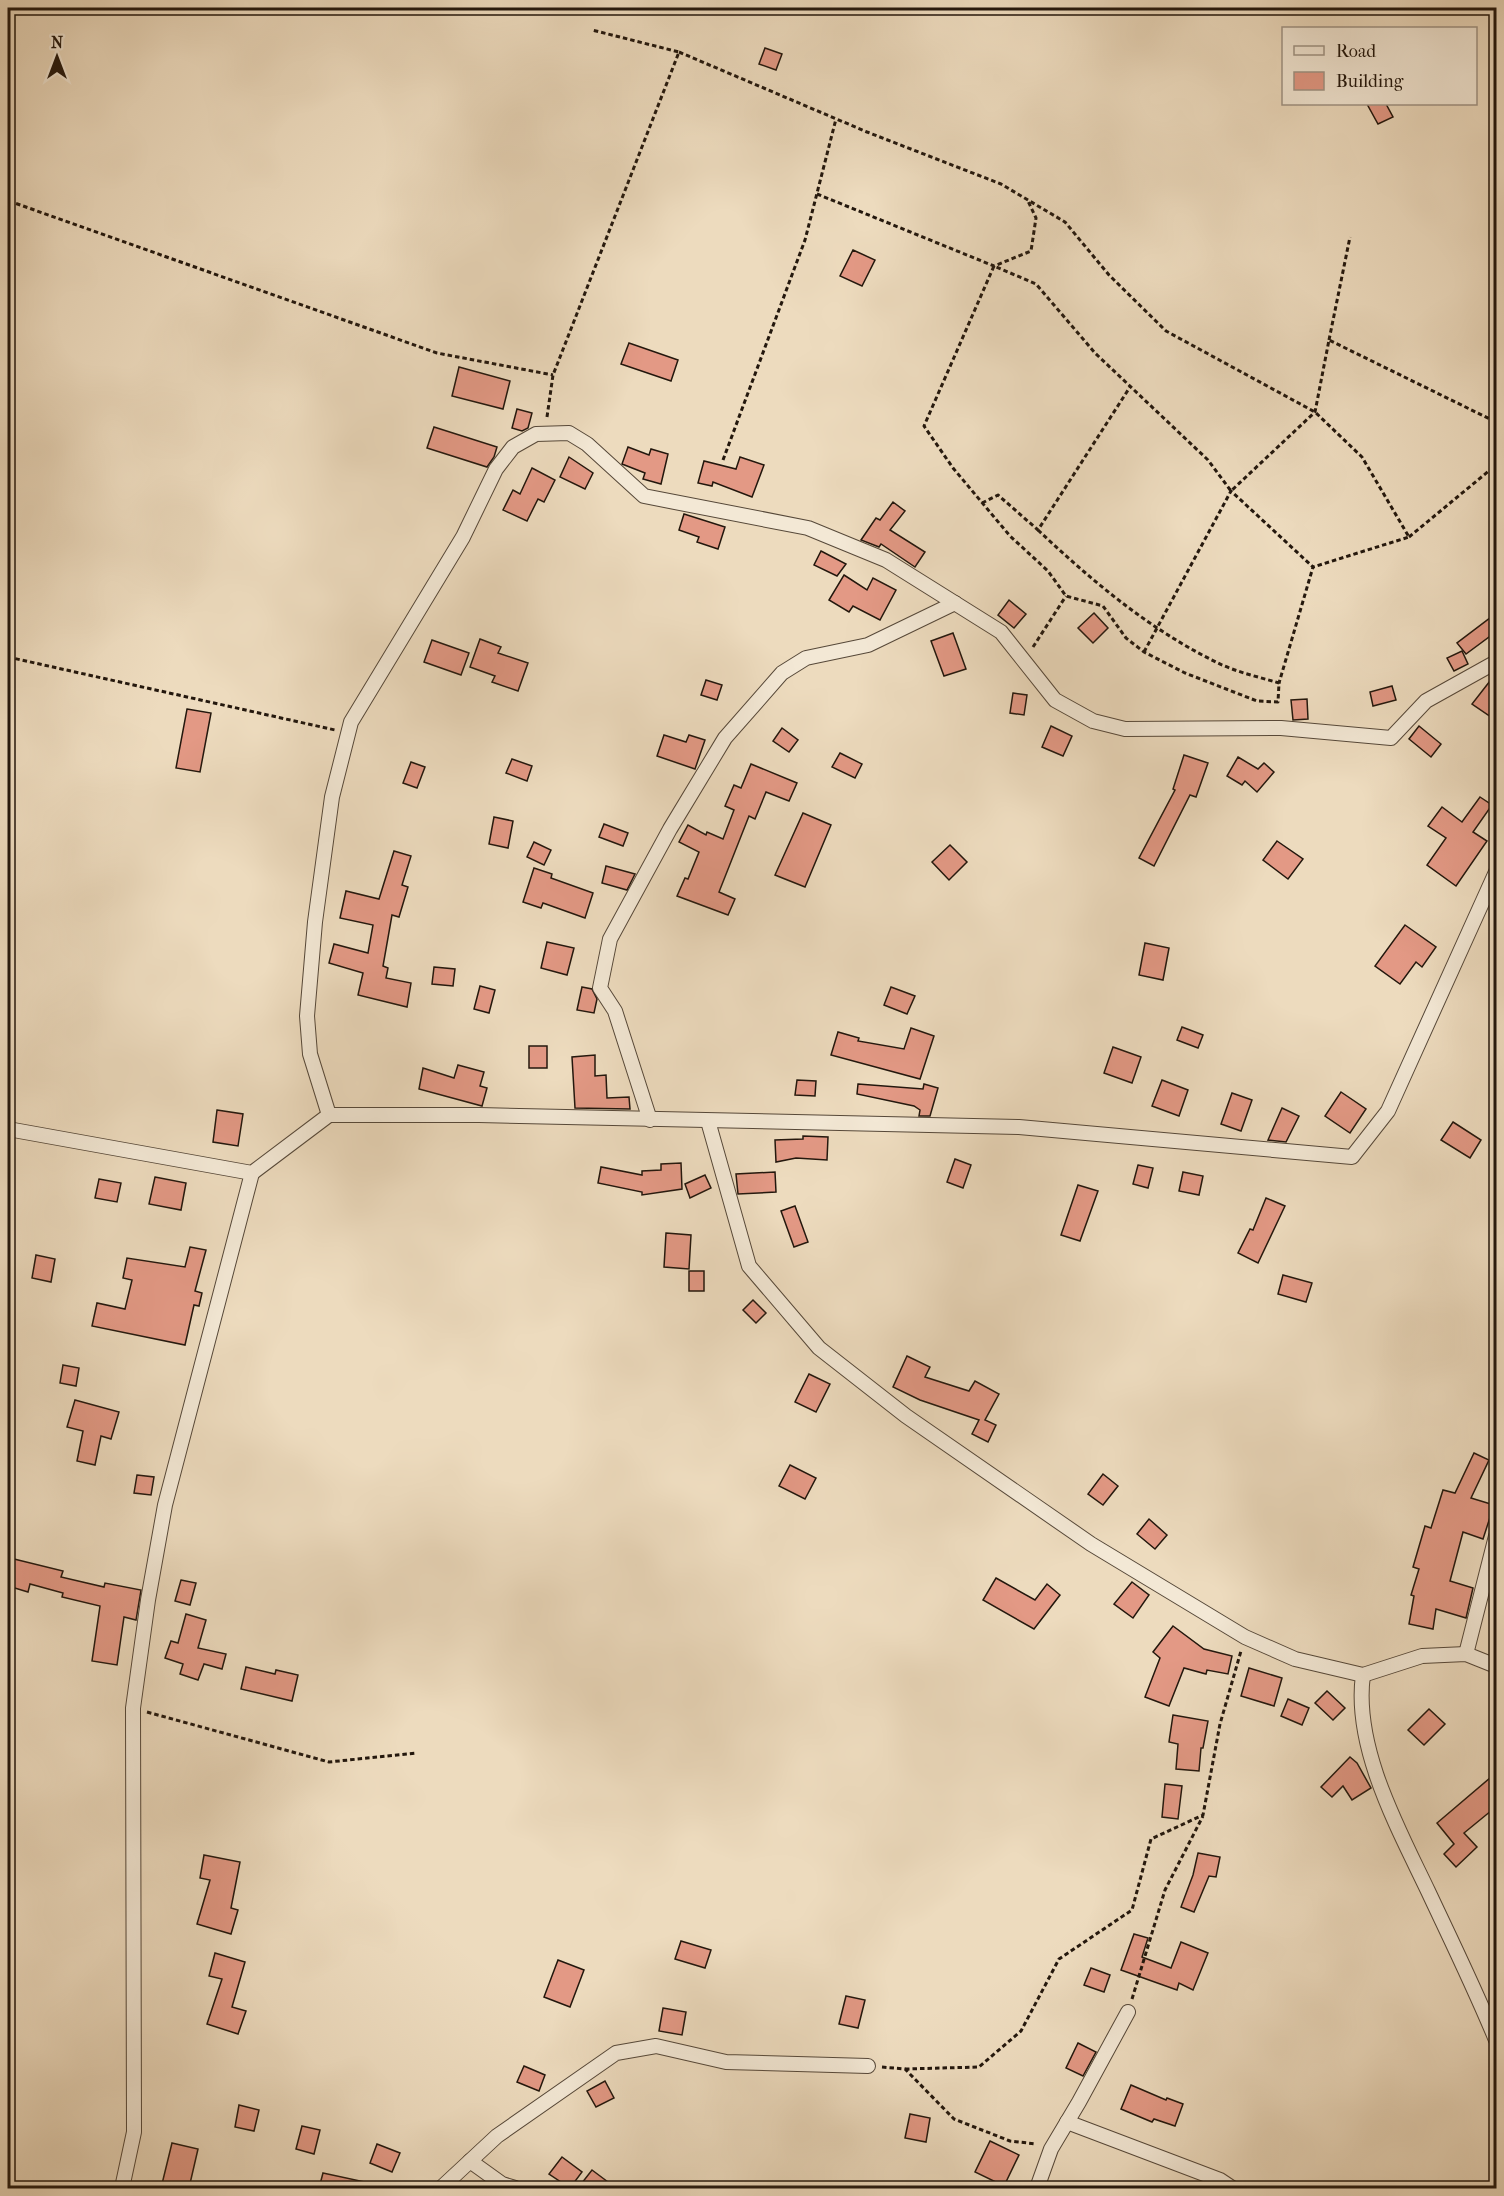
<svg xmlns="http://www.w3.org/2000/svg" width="1504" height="2196" font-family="'IM FELL French Canon',serif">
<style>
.building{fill:#e39985;stroke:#23170d;stroke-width:1.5}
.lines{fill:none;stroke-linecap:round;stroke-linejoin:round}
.minor-casing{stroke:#564839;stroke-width:16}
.path{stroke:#23170d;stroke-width:3;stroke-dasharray:4.5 3;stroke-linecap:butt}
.minor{stroke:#f3e8d5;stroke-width:14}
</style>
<rect width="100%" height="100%" fill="#eddbbe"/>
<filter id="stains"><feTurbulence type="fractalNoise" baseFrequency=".00333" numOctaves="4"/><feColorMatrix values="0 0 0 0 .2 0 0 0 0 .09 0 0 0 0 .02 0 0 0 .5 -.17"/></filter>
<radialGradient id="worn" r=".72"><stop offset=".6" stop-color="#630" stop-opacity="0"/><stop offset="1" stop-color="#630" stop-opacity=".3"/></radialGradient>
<!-- building -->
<g class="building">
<path d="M765 48 782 54 776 70 759 64Z"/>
<path d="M1367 104H1386L1393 117 1378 124Z"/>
<path d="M853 250 875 260 862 286 840 276Z"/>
<path d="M629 343 678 360 671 381 621 364Z"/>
<path d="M459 367 510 381 503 409 452 396Z"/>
<path d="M517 409 532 413 528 428 522 431 512 428Z"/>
<path d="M434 427 497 447 494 457 487 467 427 448Z"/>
<path d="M628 447 649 455 651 449 668 454 661 484 643 479 645 473 622 464Z"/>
<path d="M569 457 593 473 585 489 560 477Z"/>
<path d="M740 457 764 465 752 497 713 482 712 486 698 483 704 461 736 469Z"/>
<path d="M532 468 555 480 544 502 538 499 527 521 503 510 513 490 520 494Z"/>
<path d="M893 502 905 511 890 530 925 552 915 567 881 544 879 547 861 540 876 518 880 520Z"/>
<path d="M684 514 725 527 718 549 697 542 699 537 679 530Z"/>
<path d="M821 551 846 564 837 576 814 565Z"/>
<path d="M844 575 867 590 873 578 896 590 880 620 853 606 849 612 829 600Z"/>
<path d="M1009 600 1026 614 1014 628 998 615Z"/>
<path d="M1094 613 1108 628 1093 643 1078 628Z"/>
<path d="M1490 618 1497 631 1466 654 1457 643Z"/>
<path d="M953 633 966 669 944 676 931 641Z"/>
<path d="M480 639 501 647 498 653 528 663 518 691 492 682 495 676 470 667Z"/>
<path d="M432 640 469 653 461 675 424 662Z"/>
<path d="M1462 651 1468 664 1454 671 1447 658Z"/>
<path d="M1497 672V721L1472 704Z"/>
<path d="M706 680 722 685 717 700 701 695Z"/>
<path d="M1392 686 1396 700 1373 706 1370 692Z"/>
<path d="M1013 693 1027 695 1024 715 1010 713Z"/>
<path d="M1307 699 1308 719 1293 720 1291 700Z"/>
<path d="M187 709 211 713 200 772 176 768Z"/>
<path d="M1051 726 1072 736 1063 756 1042 747Z"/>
<path d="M1419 726 1441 744 1431 757 1409 739Z"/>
<path d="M782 728 798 740 789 752 773 741Z"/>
<path d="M664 735 686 742 689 735 705 740 695 769 657 756Z"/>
<path d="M840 753 862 764 855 778 832 767Z"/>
<path d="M1184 755 1208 763 1196 797 1190 795 1154 866 1139 858 1175 790 1173 789Z"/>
<path d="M1238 757 1258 769 1264 763 1274 772 1257 792 1245 781 1242 785 1227 776Z"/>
<path d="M512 759 532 766 527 781 506 773Z"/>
<path d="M411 762 425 767 417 788 403 783Z"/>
<path d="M751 764 797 783 789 801 766 792 755 819 749 816 719 892 735 899 728 915 677 896 685 878 688 879 699 852 679 842 688 825 706 835 707 832 723 839 734 810 725 806 734 785 741 788Z"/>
<path d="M1480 797 1492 805 1473 832 1487 841 1456 886 1427 865 1446 838 1428 826 1442 807 1462 822Z"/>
<path d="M803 813 831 825 805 887 775 875Z"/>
<path d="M494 817 513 821 508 848 489 844Z"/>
<path d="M604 824 628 833 623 846 599 837Z"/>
<path d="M1277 841 1303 859 1288 879 1263 860Z"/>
<path d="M534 842 551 850 544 865 527 857Z"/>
<path d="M950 845 967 862 949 880 932 862Z"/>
<path d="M394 851 411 856 402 885 408 887 399 917 392 915 383 966 388 968 386 978 411 983 407 1007 358 995 363 973 329 963 334 944 368 953 373 925 340 918 346 891 379 899Z"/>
<path d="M606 866 635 874 627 890 602 883Z"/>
<path d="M534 868 552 874 551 878 593 893 585 918 543 903 541 908 523 902Z"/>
<path d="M1405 925 1436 947 1422 967 1416 962 1400 984 1375 966Z"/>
<path d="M547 942 574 948 567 975 541 968Z"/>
<path d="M1145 943 1169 948 1163 980 1139 975Z"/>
<path d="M434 967 455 969 453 986 432 984Z"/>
<path d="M480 986 495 990 489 1013 474 1009Z"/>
<path d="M582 987 592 989 597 999 594 1013 577 1010Z"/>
<path d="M891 987 915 996 907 1014 884 1005Z"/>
<path d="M1182 1027 1203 1035 1198 1048 1177 1040Z"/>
<path d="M911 1028 934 1036 920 1079 831 1055 838 1032 859 1038 858 1041 904 1049Z"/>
<rect x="529" y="1046" width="18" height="22"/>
<path d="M1113 1047 1141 1057 1132 1083 1104 1073Z"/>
<path d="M595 1055V1076L606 1075 607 1098 629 1097 630 1109 575 1108 572 1057Z"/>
<path d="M458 1065 484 1072 480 1086 487 1088 482 1106 419 1089 423 1068 454 1078Z"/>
<path d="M797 1080 816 1081 815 1096 795 1095Z"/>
<path d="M1162 1080 1188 1090 1179 1116 1152 1106Z"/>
<path d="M858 1084 923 1089 924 1084 938 1088 930 1116H919L920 1110 914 1106 857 1094Z"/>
<path d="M1341 1092 1366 1109 1350 1133 1325 1116Z"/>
<path d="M1232 1093 1252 1100 1241 1131 1221 1124Z"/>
<path d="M1282 1108 1299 1116 1286 1142 1268 1140Z"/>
<path d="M217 1110 243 1114 238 1146 213 1142Z"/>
<path d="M1453 1122 1481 1140 1470 1158 1441 1140Z"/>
<path d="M803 1136 828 1137 827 1160 796 1158 776 1162 775 1140 803 1139Z"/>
<path d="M955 1159 971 1165 963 1188 947 1182Z"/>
<path d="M681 1163 682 1189 642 1195V1192L598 1183 601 1167 642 1175V1171L661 1170V1164Z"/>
<path d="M1138 1165 1153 1168 1148 1188 1133 1184Z"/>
<path d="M775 1172 776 1192 738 1194 736 1174Z"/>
<path d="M1183 1172 1203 1176 1199 1195 1179 1191Z"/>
<path d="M705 1175 711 1188 690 1198 685 1184Z"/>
<path d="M155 1177 186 1183 181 1210 149 1204Z"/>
<path d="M99 1179 121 1183 117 1202 95 1198Z"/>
<path d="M1078 1185 1098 1191 1080 1241 1061 1235Z"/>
<path d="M1266 1198 1285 1206 1258 1263 1238 1253 1250 1229 1253 1230Z"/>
<path d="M795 1206 808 1242 794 1247 781 1211Z"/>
<path d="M666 1233 691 1235 689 1269 664 1267Z"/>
<path d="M190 1247 206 1250 195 1291 202 1293 199 1306 194 1305 185 1345 92 1326 97 1303 125 1309 132 1280 123 1278 127 1258 185 1267Z"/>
<path d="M36 1255 55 1259 51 1282 32 1278Z"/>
<rect x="689" y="1271" width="15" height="20"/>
<path d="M1283 1275 1312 1283 1306 1302 1278 1294Z"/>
<path d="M753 1300 766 1313 756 1323 743 1310Z"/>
<path d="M907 1356 930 1367 925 1377 969 1391 975 1381 999 1394 985 1420 996 1425 988 1442 972 1434 979 1420 920 1400 893 1387Z"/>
<path d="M63 1365 79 1368 76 1386 60 1383Z"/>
<path d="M809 1374 830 1384 816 1412 795 1402Z"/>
<path d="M75 1400 119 1412 111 1439 101 1436 95 1465 77 1461 83 1431 67 1427Z"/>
<path d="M1474 1453 1489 1460 1471 1498 1494 1505 1483 1539 1463 1532 1450 1581 1473 1588 1466 1618 1436 1609 1433 1629 1409 1624 1414 1596 1411 1595 1419 1569 1413 1567 1425 1526 1431 1528 1443 1490 1455 1493Z"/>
<path d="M790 1465 816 1478 805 1499 779 1486Z"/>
<path d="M1103 1474 1118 1486 1103 1505 1088 1494Z"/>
<path d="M137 1475 154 1477 151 1495 134 1493Z"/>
<path d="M1149 1519 1167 1535 1155 1549 1137 1534Z"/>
<path d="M10 1558 63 1571 61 1577 104 1587 105 1583 141 1590 136 1620 124 1617 117 1665 92 1661 100 1606 62 1597 63 1593 30 1584 28 1592 8 1586Z"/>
<path d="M996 1578 1035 1600 1047 1584 1060 1595 1034 1629 983 1600Z"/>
<path d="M181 1580 196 1583 190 1605 175 1601Z"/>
<path d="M1132 1582 1149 1595 1133 1618 1114 1604Z"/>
<path d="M186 1614 206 1620 198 1648 226 1654 222 1669 204 1664 198 1680 180 1674 183 1664 165 1658 171 1641 178 1643Z"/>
<path d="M1173 1626 1204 1649 1232 1656 1228 1674 1207 1670 1206 1674 1184 1668 1169 1706 1145 1697 1160 1658 1153 1652Z"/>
<path d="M246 1667 275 1674 276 1670 298 1675 292 1701 241 1689Z"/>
<path d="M1249 1668 1282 1678 1274 1706 1241 1696Z"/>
<path d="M1327 1691 1345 1708 1333 1720 1315 1703Z"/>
<path d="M1288 1699 1309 1708 1302 1725 1281 1716Z"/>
<path d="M1429 1709 1445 1724 1424 1745 1408 1730Z"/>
<path d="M1173 1715 1208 1721 1203 1748H1201L1199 1771 1176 1769 1178 1744 1169 1742Z"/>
<path d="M1350 1757 1357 1763 1371 1788 1352 1800 1343 1786 1332 1797 1321 1787Z"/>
<path d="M1497 1772V1806L1464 1833 1477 1847 1456 1867 1444 1854 1454 1844 1437 1823Z"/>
<path d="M1165 1784 1182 1786 1178 1819 1162 1817Z"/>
<path d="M1198 1853 1220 1857 1216 1877 1209 1876 1194 1912 1181 1907 1193 1875Z"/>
<path d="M204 1855 240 1862 231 1908 238 1910 231 1934 197 1924 210 1880 200 1878Z"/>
<path d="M1134 1934 1148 1938 1142 1957 1171 1968 1181 1942 1208 1953 1193 1990 1179 1983 1177 1990 1121 1970Z"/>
<path d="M681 1941 711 1950 705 1968 675 1959Z"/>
<path d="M215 1953 245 1962 232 2007 246 2011 238 2034 207 2024 222 1979 209 1976Z"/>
<path d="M558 1960 584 1970 570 2007 544 1997Z"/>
<path d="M1091 1968 1110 1975 1104 1992 1084 1985Z"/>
<path d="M846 1996 865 2000 858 2028 839 2024Z"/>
<path d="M663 2008 686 2012 682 2035 659 2031Z"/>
<path d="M1078 2043 1096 2052 1083 2076 1066 2068Z"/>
<path d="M524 2066 545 2075 539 2091 517 2082Z"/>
<path d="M605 2081 614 2098 596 2107 587 2091Z"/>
<path d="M1131 2085 1166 2100 1167 2098 1183 2104 1175 2126 1154 2119 1152 2122 1121 2109Z"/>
<path d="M239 2105 259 2110 254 2131 235 2127Z"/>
<path d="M910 2114 930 2118 926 2142 905 2138Z"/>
<path d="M302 2126 320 2130 314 2154 296 2149Z"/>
<path d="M990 2141 1019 2155 1004 2186 975 2172Z"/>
<path d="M172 2143 198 2149 189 2188H161Z"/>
<path d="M377 2144 400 2153 392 2172 370 2163Z"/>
<path d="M562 2157 582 2172 570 2188 549 2174Z"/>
<path d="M592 2170 616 2188H578Z"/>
<path d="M323 2173 365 2182 364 2188H319Z"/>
</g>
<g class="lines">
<!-- minor casing -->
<g class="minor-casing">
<g id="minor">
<path d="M329 1115 310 1054 307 1016 315 922 332 797 351 722 463 537 496 469 513 447 536 434 569 433 587 444 644 496 808 528 886 560 1001 632 1055 700 1093 721 1125 729 1281 728 1391 738 1426 701 1496 662"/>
<path d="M650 1120 615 1011 600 988 610 939 670 829 725 738 782 673 806 658 868 645 955 603"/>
<path d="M708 1121 749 1266 819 1348 906 1416 1091 1544 1245 1637 1295 1659 1363 1675 1422 1656 1466 1654 1496 1666"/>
<path d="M8 1129 252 1173 329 1115H479L1019 1127 1352 1157 1388 1111 1496 872"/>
<path d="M1466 1654 1496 1536"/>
<path d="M1363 1675C1353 1747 1398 1828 1428 1891 1451 1940 1475 1989 1496 2040"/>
<path d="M1067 2122 1220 2180 1232 2188"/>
<path d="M470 2161 502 2184 515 2188"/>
<path d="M122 2188 134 2132 133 1708 148 1600 165 1505 252 1173"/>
<path d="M441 2188 497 2136 616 2053 656 2046 726 2062 868 2066"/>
<path d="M1037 2188 1051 2149 1079 2102 1128 2012"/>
</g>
</g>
<!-- path -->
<g class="path">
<path d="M679 52 867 132 1001 184 1065 222 1109 275 1166 331 1315 412 1362 457 1409 537 1313 567"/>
<path d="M817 194 994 266 1031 251 1036 218 1028 201"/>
<path d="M9 201 437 353 553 375"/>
<path d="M1329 340 1350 237"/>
<path d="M547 417 553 375 679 52 592 30"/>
<path d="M723 460 805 240 836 119"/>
<path d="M982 503 998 495 1038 530 1130 387"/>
<path d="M1038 530C1092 581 1150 630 1218 663 1236 672 1259 677 1279 683L1278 702 1257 701 1185 673 1144 652 1126 638 1103 606 1066 596 1048 571 1010 536 953 468 924 426 994 266 1036 284 1095 353 1208 460 1231 491 1315 412 1329 340 1496 422"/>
<path d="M1409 537 1496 465"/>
<path d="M1033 647 1066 596"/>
<path d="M1144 652 1231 491 1313 567 1279 683"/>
<path d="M8 657 335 730"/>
<path d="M147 1712 329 1762 417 1753"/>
<path d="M1132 1999 1165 1890 1203 1816"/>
<path d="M882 2067 905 2069 954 2119 1010 2141 1036 2144"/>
<path d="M905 2069 979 2067 1021 2031 1059 1959 1132 1910 1151 1839 1203 1815 1220 1724 1241 1651"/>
</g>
<!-- minor -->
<use href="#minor" class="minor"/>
</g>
<!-- margin -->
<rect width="1504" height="2196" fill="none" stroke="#eddbbe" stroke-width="30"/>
<rect x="9" y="9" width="1486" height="2178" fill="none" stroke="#23170d" stroke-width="3"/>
<rect x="15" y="15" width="1474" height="2166" fill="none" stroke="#23170d" stroke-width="1.5"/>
<!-- legend -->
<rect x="1282" y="27" width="195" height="78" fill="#f3e8d5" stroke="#a09485" stroke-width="1.5"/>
<rect x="1294" y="46" width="30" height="9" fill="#f3e8d5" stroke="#a09485" stroke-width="1.5"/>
<text x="1336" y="57" font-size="18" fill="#23170d">Road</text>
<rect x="1294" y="72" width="30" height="18" fill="#e39985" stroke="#a09485" stroke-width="1.5"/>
<text x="1336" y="87" font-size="18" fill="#23170d">Building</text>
<!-- north arrow -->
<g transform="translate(57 57)" stroke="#f3e8d5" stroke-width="4.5" paint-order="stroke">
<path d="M0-4.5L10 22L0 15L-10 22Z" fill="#23170d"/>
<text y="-9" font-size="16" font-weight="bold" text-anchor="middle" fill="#23170d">N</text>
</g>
<rect width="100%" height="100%" filter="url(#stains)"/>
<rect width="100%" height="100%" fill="url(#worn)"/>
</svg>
